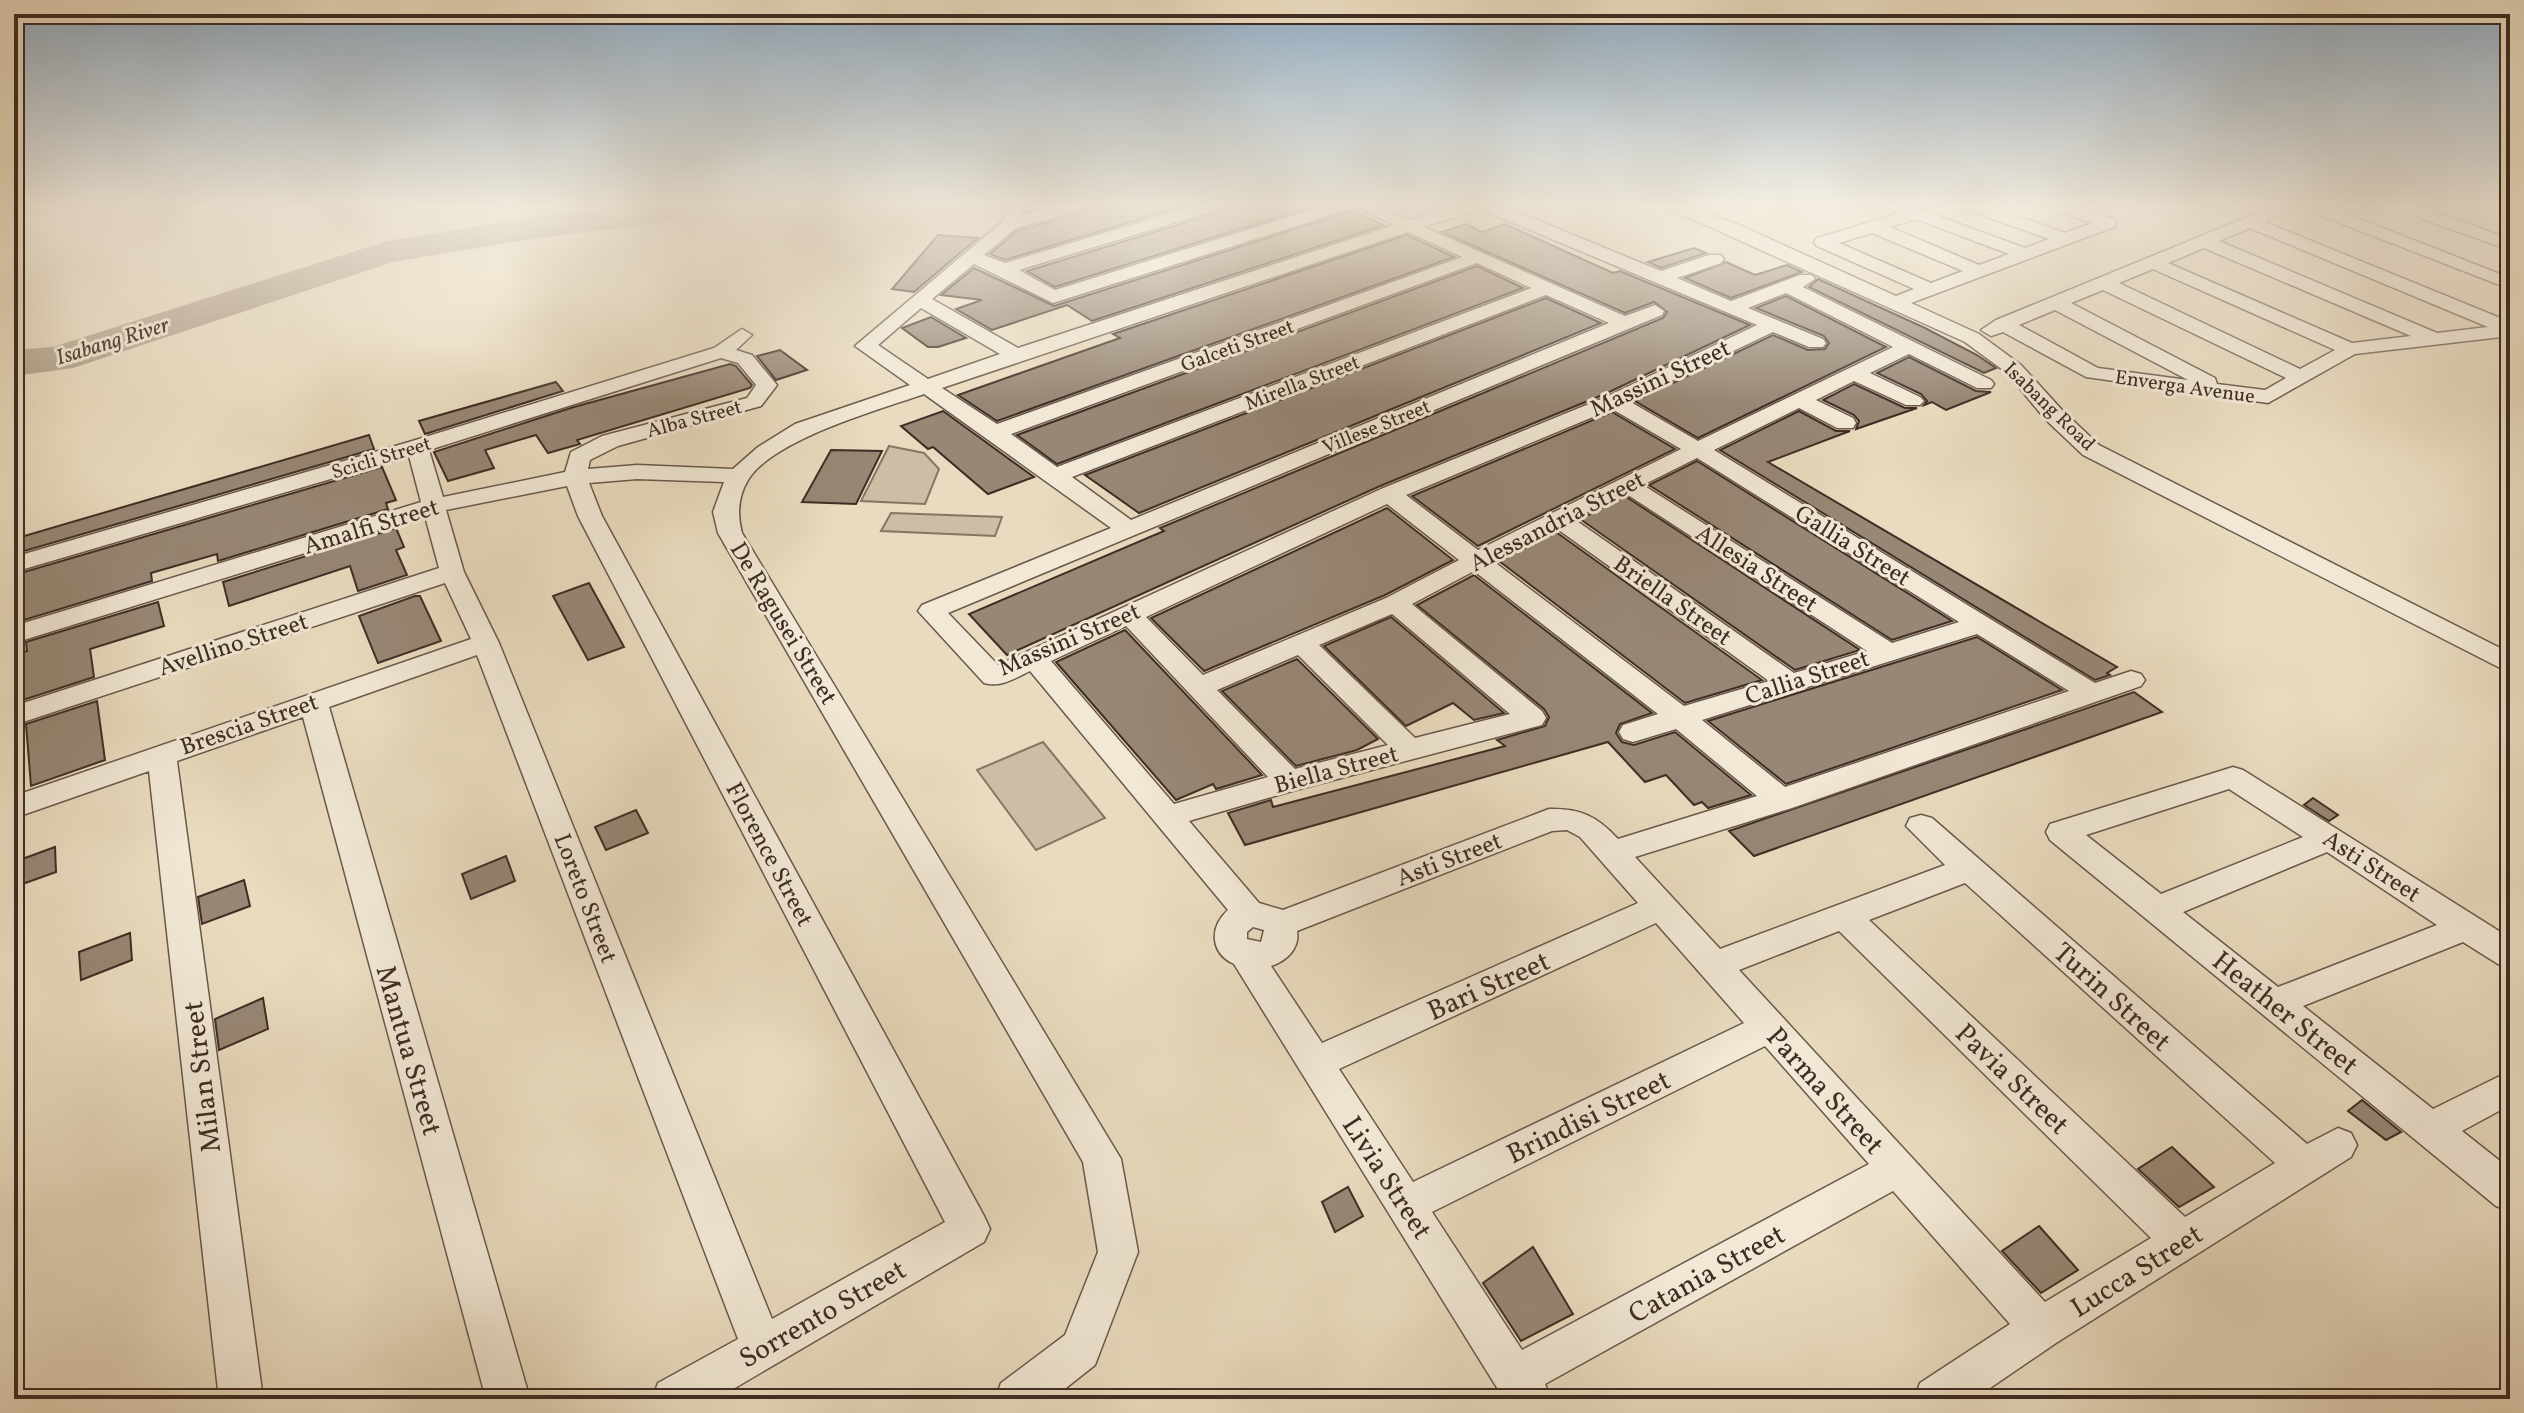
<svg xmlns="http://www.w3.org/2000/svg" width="2524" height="1413" font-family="Vollkorn,serif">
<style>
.green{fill:#ccbda5;stroke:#867565;stroke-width:2}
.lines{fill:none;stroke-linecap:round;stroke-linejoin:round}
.river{fill:#afa08b;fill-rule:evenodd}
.building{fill:#978775;stroke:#3f2d25;stroke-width:2}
.minor-casing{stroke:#6a584c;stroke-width:3}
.minor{fill:#f1e8d5;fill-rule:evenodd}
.labels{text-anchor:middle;stroke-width:6;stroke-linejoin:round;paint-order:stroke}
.far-street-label{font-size:20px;fill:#3f2d25;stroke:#f1e8d5}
.far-water-label{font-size:22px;font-style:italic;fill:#5b4a3e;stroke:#f1e8d5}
.street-label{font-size:24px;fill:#3f2d25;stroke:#f1e8d5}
.near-street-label{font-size:28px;fill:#3f2d25;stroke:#f1e8d5}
</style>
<rect width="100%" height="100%" fill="#e9dbbf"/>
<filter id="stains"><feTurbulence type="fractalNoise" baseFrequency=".0025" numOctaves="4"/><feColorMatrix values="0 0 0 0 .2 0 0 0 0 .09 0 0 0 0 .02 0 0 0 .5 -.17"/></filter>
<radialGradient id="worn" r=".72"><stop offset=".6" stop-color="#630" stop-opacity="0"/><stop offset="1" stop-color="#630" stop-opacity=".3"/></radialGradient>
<!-- green -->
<g class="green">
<path d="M889 446 924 453 939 469 925 504 861 501Z"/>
<path d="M891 513 1002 517 995 536 881 531Z"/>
<path d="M1043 742 1105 818 1036 850 977 770Z"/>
</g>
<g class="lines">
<!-- river -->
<path class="river" d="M641 205H692L687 212 661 223 539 238 393 262 73 368 14 376V350L53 347 387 241 539 216Z"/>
</g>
<!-- building -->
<g class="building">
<path d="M1088 205H1186L1005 260 990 254 1017 231 1084 212Z"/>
<path d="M1224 205H1317L1055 287 1027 271 1220 212Z"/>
<path d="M1352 211 1384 225 1092 321 1067 305 992 330 956 309 982 300 941 295 974 268 1054 306Z"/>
<path d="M1466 224 1482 232 1505 224 1613 273 1620 271 1750 325 1605 394 1380 486 1007 655 969 614 1164 531 1160 528 1663 318 1667 312 1654 302 1625 313 1442 232Z"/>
<path d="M938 235 978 238 914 292 892 289Z"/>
<path d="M1407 235 1454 257 997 421 958 395 1120 338 1113 334Z"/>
<path d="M1694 248 1706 253 1661 268 1648 262Z"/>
<path d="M1726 262 1755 275 1787 265 1802 272 1731 298 1685 278Z"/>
<path d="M1477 266 1523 288 1057 464 1017 435Z"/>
<path d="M1818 279 1925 328 1977 355 1996 368 1984 373 1809 287Z"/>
<path d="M1786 296 1886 347 1698 438 1635 401 1773 335 1808 350 1825 349 1829 343 1824 336 1756 308Z"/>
<path d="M1546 298 1601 323 1139 513 1085 475Z"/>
<path d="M931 317 966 338 938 347H928L902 328Z"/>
<path d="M780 350 807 370 776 380 757 356Z"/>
<path d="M1909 357 1976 391 1991 392 1946 410 1932 402 1924 405 1927 401 1921 394 1877 373Z"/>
<path d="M730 364 736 366 752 385 750 388 577 440 580 444 548 453 536 435 485 450 494 468 448 481 434 452 574 407Z"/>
<path d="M556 382 563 391 425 434 419 421Z"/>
<path d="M1854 384 1905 408H1917L1856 429 1859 421 1854 415 1823 400Z"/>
<path d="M943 411 1034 477 988 494 933 447 928 449 901 426Z"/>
<path d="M1799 411 1836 431H1850L1768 462 2117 667 2107 673 2110 675 2095 680 1720 450Z"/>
<path d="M1612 412 1675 449 1478 546 1412 496Z"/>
<path d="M369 435 374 449 14 554V539Z"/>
<path d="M831 450 882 451 856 504 802 502Z"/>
<path d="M1697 461 1952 621 1892 640 1649 485Z"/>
<path d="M382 467 396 500 386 503 388 509 218 561 217 554 151 573 152 581 24 620 22 591 14 594V575Z"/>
<path d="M1625 496 1860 650 1795 670 1580 519Z"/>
<path d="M1387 508 1453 560 1385 595 1204 671 1151 618Z"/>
<path d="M396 528 404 547 396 550 407 575 358 591 350 566 229 606 223 582Z"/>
<path d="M1556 532 1762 680 1685 703 1499 561Z"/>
<path d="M1474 575 1652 713 1620 724 1616 733 1622 742 1634 745 1675 732 1751 795 1708 808 1702 802 1694 805 1666 775 1645 782 1608 742 1245 845 1228 813 1271 800 1273 807 1505 746 1497 740 1545 726 1549 717 1544 709 1417 605Z"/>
<path d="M589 583 624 647 588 660 553 596Z"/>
<path d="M415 596H420L441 641 378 663 359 616Z"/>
<path d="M158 602 164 626 90 649 94 677 23 700 19 653 27 651 26 642Z"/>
<path d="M1391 617 1504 713 1474 720 1453 703 1406 726 1324 646Z"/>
<path d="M1125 630 1262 775 1216 789 1213 784 1176 800 1056 662Z"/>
<path d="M1977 637 2062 690 1786 784 1708 721Z"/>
<path d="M1297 659 1378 739 1357 750 1296 766 1222 691Z"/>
<path d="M2134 692 2162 712 1754 856 1729 831Z"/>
<path d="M97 701 105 760 31 786 26 724Z"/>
<path d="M2313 798 2338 815 2329 821 2304 805Z"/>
<path d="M636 810 648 833 606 850 595 827Z"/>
<path d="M55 847 56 872 14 887V862Z"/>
<path d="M506 856 515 881 471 899 462 874Z"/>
<path d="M244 880 250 906 202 924 198 897Z"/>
<path d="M130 933 132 960 81 980 79 952Z"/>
<path d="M263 998 268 1029 219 1050 215 1019Z"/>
<path d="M2362 1100 2401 1132 2386 1140 2348 1111Z"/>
<path d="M2172 1147 2214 1187 2179 1207 2138 1169Z"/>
<path d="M1348 1187 1363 1216 1335 1232 1322 1202Z"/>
<path d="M2039 1226 2078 1270 2041 1293 2002 1251Z"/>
<path d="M1533 1247 1573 1314 1521 1341 1483 1283Z"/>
</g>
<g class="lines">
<!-- minor casing -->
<g class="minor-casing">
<g id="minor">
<path d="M1009 205H1025L1022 215 1059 205H1085L1083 209 1016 228 984 255 1005 263 1196 205H1221L1219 209 1019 270 1055 290 1327 205H1352L1350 209 1053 303 974 264 932 299 1018 348 1394 225 1354 205H1375L1410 220 1457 205H1500L1661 271 1709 255H1721L1724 259 1721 263 1677 278 1731 301 1800 275H1812L1815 279 1803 287 1991 380 1994 384 1991 388H1977L1909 354 1870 373 1920 397 1924 401 1920 405H1906L1854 381 1816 400 1853 418 1856 423 1853 428H1837L1799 408 1714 450 2095 683 2131 671 2141 674 2145 680 2141 686 1792 808 1635 857 1720 949 1945 865 1906 826 1910 818 1921 815 1932 818 2307 1144 2338 1128 2351 1133 2357 1145 2351 1157 2056 1343 1974 1399H1914L1920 1383 2010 1324 1893 1191 1545 1384 1551 1399H1504L1234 964C1210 953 1209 927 1228 910L1030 671C1015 678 1001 688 984 683L918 611 922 605 1111 528 924 394C879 410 773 439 748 480 738 497 737 515 742 533L1121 1159 1138 1252 1095 1365 1052 1399H995L1001 1383 1065 1335 1098 1252 1083 1162 718 533 713 512 724 482 637 479 589 483 602 516 984 1216 990 1229 984 1242 716 1399H652L658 1383 738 1339 477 655 329 707 530 1399H486L303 717 177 761 263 1399H219L149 771 14 818V796L471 639 445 583 14 725V706L439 568 425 516 14 643V626L421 502 409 456 14 572V557L409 442 714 348 742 329 752 335 736 350 752 355 777 385 761 406 618 446 590 460 588 469 637 465 733 469 758 447 795 424 910 385 855 346 1002 222ZM1480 209 1757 325 1606 397 1381 489 998 665 948 613 1662 315 1664 311 1655 305 1625 316 1424 227ZM1408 232 1462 257 997 424 942 388ZM1477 263 1531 288 1057 467 1011 434ZM1786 293 1893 347 1698 441 1629 401 1773 332 1809 347H1823L1826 343 1823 339 1748 308ZM1546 295 1609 323 1131 520 1072 477ZM921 308 1000 354 928 379 878 345ZM721 358 738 363 756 385 747 398 602 436 571 452 565 472 443 497 429 450ZM1612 409 1681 449 1478 550 1406 495ZM1697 458 1959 622 1892 643 1643 485ZM567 486 578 516 945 1222 772 1319 499 643 464 572 446 510ZM1625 493 1867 651 1794 673 1574 519ZM1387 504 1459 560 1386 598 1203 675 1146 617ZM1556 528 1769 681 1684 706 1493 561ZM1474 571 1658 714 1623 725 1619 732 1623 739 1633 742 1676 729 1757 796 1618 839C1597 816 1580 808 1549 809L1283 910 1259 903 1189 821 1292 791 1542 725 1546 718 1542 711 1412 604ZM1392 614 1510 714 1415 738 1319 645ZM1126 626 1268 777 1174 804 1051 661ZM1977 634 2069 691 1785 787 1702 720ZM1298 655 1388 745 1295 769 1217 690ZM1567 830 1580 837 1638 903 1322 1043 1271 966C1287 961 1300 948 1297 931L1552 831ZM1965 883 2275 1163 2185 1217 1869 920ZM1656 923 1744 1023 1413 1182 1339 1069ZM1253 927 1264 930 1261 942 1247 939V932ZM1839 931 2151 1238 2045 1302 1739 970ZM1765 1046 1869 1164 1522 1350 1432 1212Z"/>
<path d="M1661 205H1684L1739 225 1896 296 1914 289 1817 246 1814 242 1817 238 1900 213 1892 211 1891 205H1908L2025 248 2049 239 1965 209 1963 205H1986L2065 233 2092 223 2049 209 2047 205H2071L2114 219 2116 223 2114 227 1911 303 1979 334 2021 365 2062 410 2099 445 2510 653V673L2083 455 2046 420 2007 373 1965 342ZM1916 219 2009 254 1979 265 1890 227ZM1872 233 1963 271 1931 283 1839 243Z"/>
<path d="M2277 205H2299L2265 222 2510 322V336L2355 354 2268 403 2086 377 2003 332 1991 336 1981 330 1996 320ZM2250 228 2488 327 2437 333 2219 241ZM2204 248 2411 336 2352 343 2168 263ZM2153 269 2335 350 2300 369 2119 283ZM2103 290 2286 378 2265 390 2217 384 2215 378 2071 303ZM2055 310 2188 380 2098 368 2019 325Z"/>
<path d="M2302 205H2324L2510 278V289L2304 209Z"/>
<path d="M2393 205H2416L2510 239V250L2395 209Z"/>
<path d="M2482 205 2510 206V217L2484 209Z"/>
<path d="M2233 767 2243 770 2510 938V968L2498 964 2463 942 2303 1006 2433 1109 2510 1071V1105L2462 1131 2510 1169V1211L2496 1206 2050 840 2046 832 2050 824ZM2229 789 2303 837 2161 894 2086 835ZM2327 852 2437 925 2278 987 2183 912Z"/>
</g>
</g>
<!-- minor -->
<use href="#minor" class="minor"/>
</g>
<!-- sky -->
<linearGradient id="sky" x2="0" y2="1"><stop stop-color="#91acc3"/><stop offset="0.51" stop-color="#f5efe2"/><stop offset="1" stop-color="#f5efe2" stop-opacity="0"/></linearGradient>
<rect width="2524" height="403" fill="url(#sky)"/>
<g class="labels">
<!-- far-street labels -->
<g class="far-street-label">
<text transform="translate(1237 345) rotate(-20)" y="7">Galceti Street</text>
<text transform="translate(1302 382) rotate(-21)" y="7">Mirella Street</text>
<text transform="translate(2185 386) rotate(8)" y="7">Enverga Avenue</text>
<text transform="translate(2050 406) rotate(44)" y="7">Isabang Road</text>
<text transform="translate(694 418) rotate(-15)" y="7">Alba Street</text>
<text transform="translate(1376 426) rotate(-22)" y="7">Villese Street</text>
<text transform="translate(381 457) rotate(-17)" y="7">Scicli Street</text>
</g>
<!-- far-water labels -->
<g class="far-water-label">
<text transform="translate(112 340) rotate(-17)" y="8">Isabang River</text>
</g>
<!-- street labels -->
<g class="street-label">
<text transform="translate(1660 378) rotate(-25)" y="8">Massini Street</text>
<text transform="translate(1557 521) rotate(-27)" y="8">Alessandria Street</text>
<text transform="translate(371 526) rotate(-17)" y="8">Amalfi Street</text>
<text transform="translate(1853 545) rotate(32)" y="8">Gallia Street</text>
<text transform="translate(1757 568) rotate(33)" y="8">Allesia Street</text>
<text transform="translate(1673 600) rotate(35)" y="8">Briella Street</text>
<text transform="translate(784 623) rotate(59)" y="8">De Ragusei Street</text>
<text transform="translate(1069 639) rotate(-23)" y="8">Massini Street</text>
<text transform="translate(233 644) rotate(-18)" y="8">Avellino Street</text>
<text transform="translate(1807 677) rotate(-18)" y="8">Callia Street</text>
<text transform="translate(249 724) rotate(-19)" y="8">Brescia Street</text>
<text transform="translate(1336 769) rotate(-15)" y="8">Biella Street</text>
<text transform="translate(770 854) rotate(62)" y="8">Florence Street</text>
<text transform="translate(1449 859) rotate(-21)" y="8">Asti Street</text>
<text transform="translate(2372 866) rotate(33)" y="8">Asti Street</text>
<text transform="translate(586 898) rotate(69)" y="8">Loreto Street</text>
</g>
<!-- near-street labels -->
<g class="near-street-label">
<text transform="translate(1488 985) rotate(-24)" y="10">Bari Street</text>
<text transform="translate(2113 996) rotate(42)" y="10">Turin Street</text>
<text transform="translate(2286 1012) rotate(39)" y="10">Heather Street</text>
<text transform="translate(410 1050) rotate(74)" y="10">Mantua Street</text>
<text transform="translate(201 1077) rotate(-97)" y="10">Milan Street</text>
<text transform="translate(2013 1078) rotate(44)" y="10">Pavia Street</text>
<text transform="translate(1826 1090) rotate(48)" y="10">Parma Street</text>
<text transform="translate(1588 1116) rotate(-26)" y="10">Brindisi Street</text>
<text transform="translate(1388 1177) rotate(57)" y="10">Livia Street</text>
<text transform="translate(2136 1270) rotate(-32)" y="10">Lucca Street</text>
<text transform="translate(1706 1273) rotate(-29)" y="10">Catania Street</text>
<text transform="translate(822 1313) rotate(-30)" y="10">Sorrento Street</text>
</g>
</g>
<!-- margin -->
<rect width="2524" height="1413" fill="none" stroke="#e9dbbf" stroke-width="48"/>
<rect x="16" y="16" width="2492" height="1381" fill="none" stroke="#3f2d25" stroke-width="4"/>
<rect x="24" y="24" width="2476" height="1365" fill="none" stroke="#3f2d25" stroke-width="2"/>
<rect width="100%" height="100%" filter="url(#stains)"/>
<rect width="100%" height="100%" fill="url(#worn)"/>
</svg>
